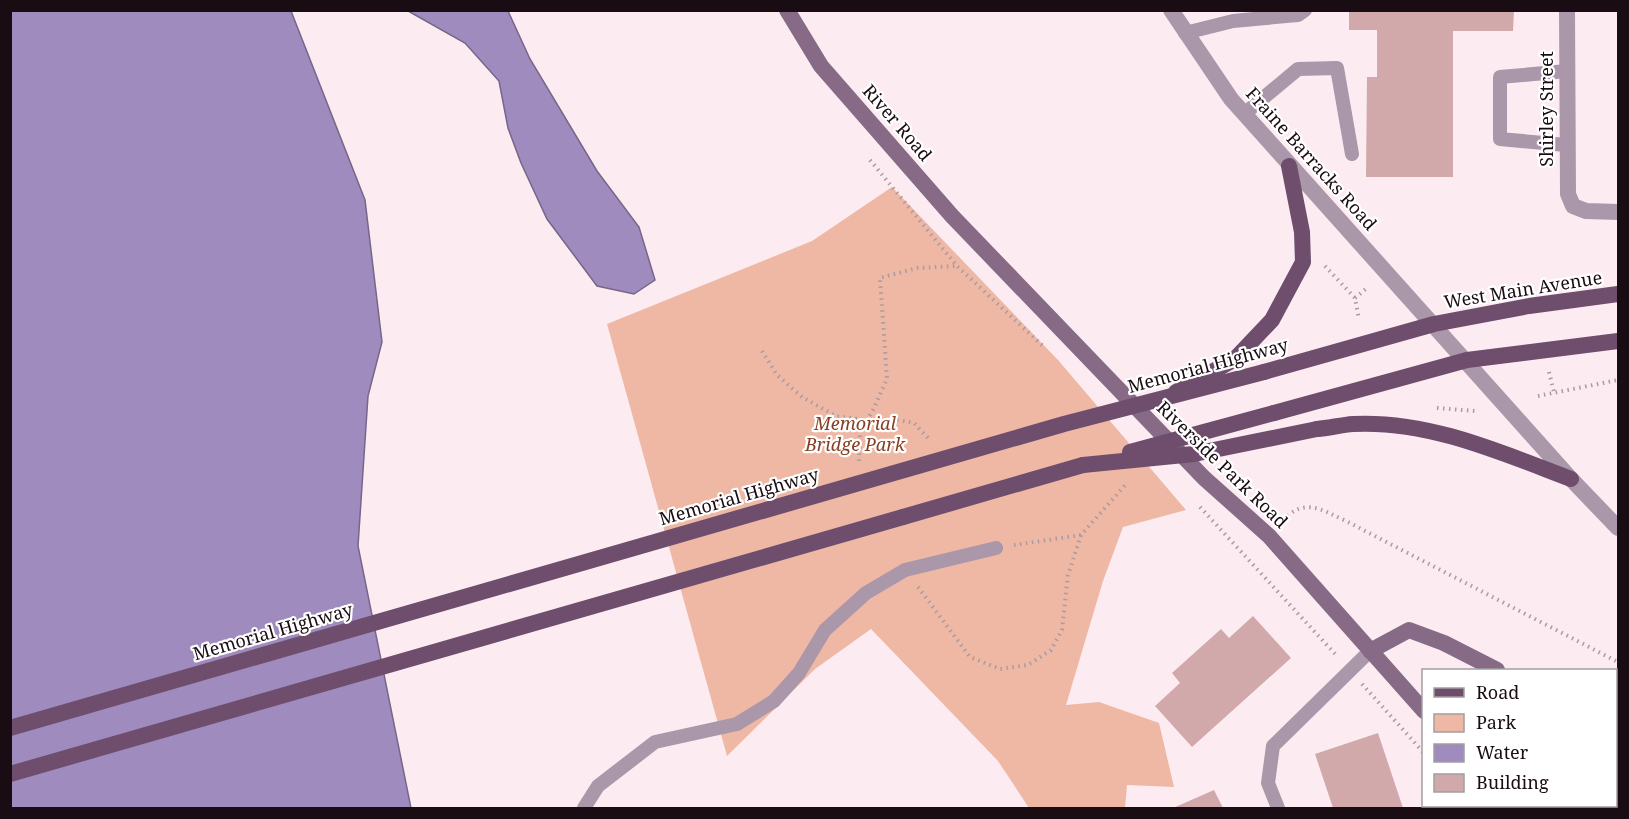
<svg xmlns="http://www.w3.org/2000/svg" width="1629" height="819" font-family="'Noto Serif',serif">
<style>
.green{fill:#eeb8a5}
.water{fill:#9f8bbe;stroke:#77658a;stroke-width:1.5}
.building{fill:#d1a9aa}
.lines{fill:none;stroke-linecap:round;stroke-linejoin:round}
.path{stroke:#aa9ba1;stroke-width:4;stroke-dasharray:1.5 4.5;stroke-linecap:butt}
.service{stroke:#aa97a9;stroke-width:14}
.minor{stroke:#aa97a9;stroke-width:16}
.tertiary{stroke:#aa97a9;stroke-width:16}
.secondary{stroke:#876b86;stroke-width:16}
.primary{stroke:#6e4d6d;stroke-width:16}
.primary-bridge{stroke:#6e4d6d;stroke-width:16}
.labels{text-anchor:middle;stroke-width:4.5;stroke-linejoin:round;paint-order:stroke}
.street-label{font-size:18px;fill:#190c12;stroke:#fff}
.park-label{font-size:18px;font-style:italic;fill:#873e22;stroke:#fff}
</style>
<rect width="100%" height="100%" fill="#fcecf2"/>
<!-- green -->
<path class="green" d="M892 187 1058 360 1186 510 1123 527 1103 581 1066 705 1099 702 1159 723 1174 787 1127 785 1125 808H1029L998 761 871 629 815 669 727 756 607 324 812 241Z"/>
<!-- water -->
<g class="water">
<path d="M10 11H291L365 200 382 342 368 396 358 546 411 808H11Z"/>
<path d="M408 11H508L530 59 597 171 639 227 655 280 634 294 597 286 547 219 521 163 508 128 499 81 465 43Z"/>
</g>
<!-- building -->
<g class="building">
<path d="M1349 10H1514L1513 31H1453V177H1366L1367 77H1377V30H1349Z"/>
<path d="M1253 616 1291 658 1192 747 1155 706 1180 683 1172 673 1221 629 1229 638Z"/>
<path d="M1378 733 1403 808H1333L1315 754Z"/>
<path d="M1214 790 1223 808H1173Z"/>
</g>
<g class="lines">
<!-- path -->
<g class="path">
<path d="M870 160 957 266 1044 347"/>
<path d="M1325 266 1355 298 1359 319"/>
<path d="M1355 298 1367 288"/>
<path d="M762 351 777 375 802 397 836 416 867 420 893 419 914 423 931 441"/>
<path d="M1549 372 1554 392"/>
<path d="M1538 396 1618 380"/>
<path d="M1437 408 1475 411"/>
<path d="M859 461 860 432 873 410 887 379 880 278 917 268 957 266"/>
<path d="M1200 507 1337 656"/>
<path d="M1283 520C1305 497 1322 510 1346 521L1618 662"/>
<path d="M1014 545 1081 535"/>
<path d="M918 587 970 657 1000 669 1028 665 1051 650 1062 630 1068 575 1081 535 1127 483"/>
<path d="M1362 684 1424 753"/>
<path d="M1470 806 1473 808"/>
</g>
<!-- service -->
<g class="service">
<path d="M1185 33 1233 21 1298 15 1305 10"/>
<path d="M1244 114 1298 69 1337 68 1352 154"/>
<path d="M1566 145 1500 139V77L1567 71"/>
<path d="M584 808 598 786 655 742 737 724 774 701 799 673 825 630 866 593 905 570 996 548"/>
<path d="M1278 808 1268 783 1273 746 1370 651"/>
</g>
<!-- minor -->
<path class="minor" d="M1567 10 1568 194 1573 206 1586 211 1618 212"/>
<!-- tertiary -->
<path class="tertiary" d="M1171 10 1231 99 1571 479 1618 528"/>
<!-- secondary -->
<g class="secondary">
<path d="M787 10 821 66 952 216 1204 478 1269 536 1424 711"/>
<path d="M1370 651 1409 630 1444 643 1497 670"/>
<path d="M1616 727 1618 728"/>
<path d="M1509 806 1512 808"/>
</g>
<!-- primary -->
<g class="primary">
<path d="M1264 372 1434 324 1529 306 1618 294"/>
<path d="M1176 392 1235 359 1272 320 1303 262 1302 232 1289 166"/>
<path d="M1274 413 1467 360 1618 341"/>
<path d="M1317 429C1329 428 1341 425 1353 424 1429 420 1502 453 1571 479"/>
<path d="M903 517 1083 465"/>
</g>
<!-- primary-bridge -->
<g class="primary-bridge">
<path d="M1130 452 1274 413"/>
<path d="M1083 465 1194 454 1317 429"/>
<path d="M10 728 1064 424 1264 372"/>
<path d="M10 774 903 517"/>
</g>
</g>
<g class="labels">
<!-- street labels -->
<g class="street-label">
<text transform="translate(1547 109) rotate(-90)" y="6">Shirley Street</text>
<text transform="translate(897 123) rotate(49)" y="6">River Road</text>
<text transform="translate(1311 159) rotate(48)" y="6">Fraine Barracks Road</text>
<text transform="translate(1523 290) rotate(-9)" y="6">West Main Avenue</text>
<text transform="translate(1208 366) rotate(-15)" y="6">Memorial Highway</text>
<text transform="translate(1222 465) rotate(44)" y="6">Riverside Park Road</text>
<text transform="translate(739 497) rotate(-16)" y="6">Memorial Highway</text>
<text transform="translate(273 632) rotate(-16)" y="6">Memorial Highway</text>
</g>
<!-- park labels -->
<g class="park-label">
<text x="855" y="430">Memorial<tspan x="855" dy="21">Bridge Park</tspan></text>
</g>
</g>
<!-- border -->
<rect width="1629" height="819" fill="none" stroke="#190c12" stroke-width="24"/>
<!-- legend -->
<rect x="1422" y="669" width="195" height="138" fill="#ffffff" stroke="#a39ea0" stroke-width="1.5"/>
<rect x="1434" y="688" width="30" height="9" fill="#6e4d6d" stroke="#a39ea0" stroke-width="1.5"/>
<text x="1476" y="699" font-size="18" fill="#190c12">Road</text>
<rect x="1434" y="714" width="30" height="18" fill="#eeb8a5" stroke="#a39ea0" stroke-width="1.5"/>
<text x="1476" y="729" font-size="18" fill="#190c12">Park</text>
<rect x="1434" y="744" width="30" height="18" fill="#9f8bbe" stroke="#a39ea0" stroke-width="1.5"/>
<text x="1476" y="759" font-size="18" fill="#190c12">Water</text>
<rect x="1434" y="774" width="30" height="18" fill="#d1a9aa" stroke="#a39ea0" stroke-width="1.5"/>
<text x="1476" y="789" font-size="18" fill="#190c12">Building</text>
</svg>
